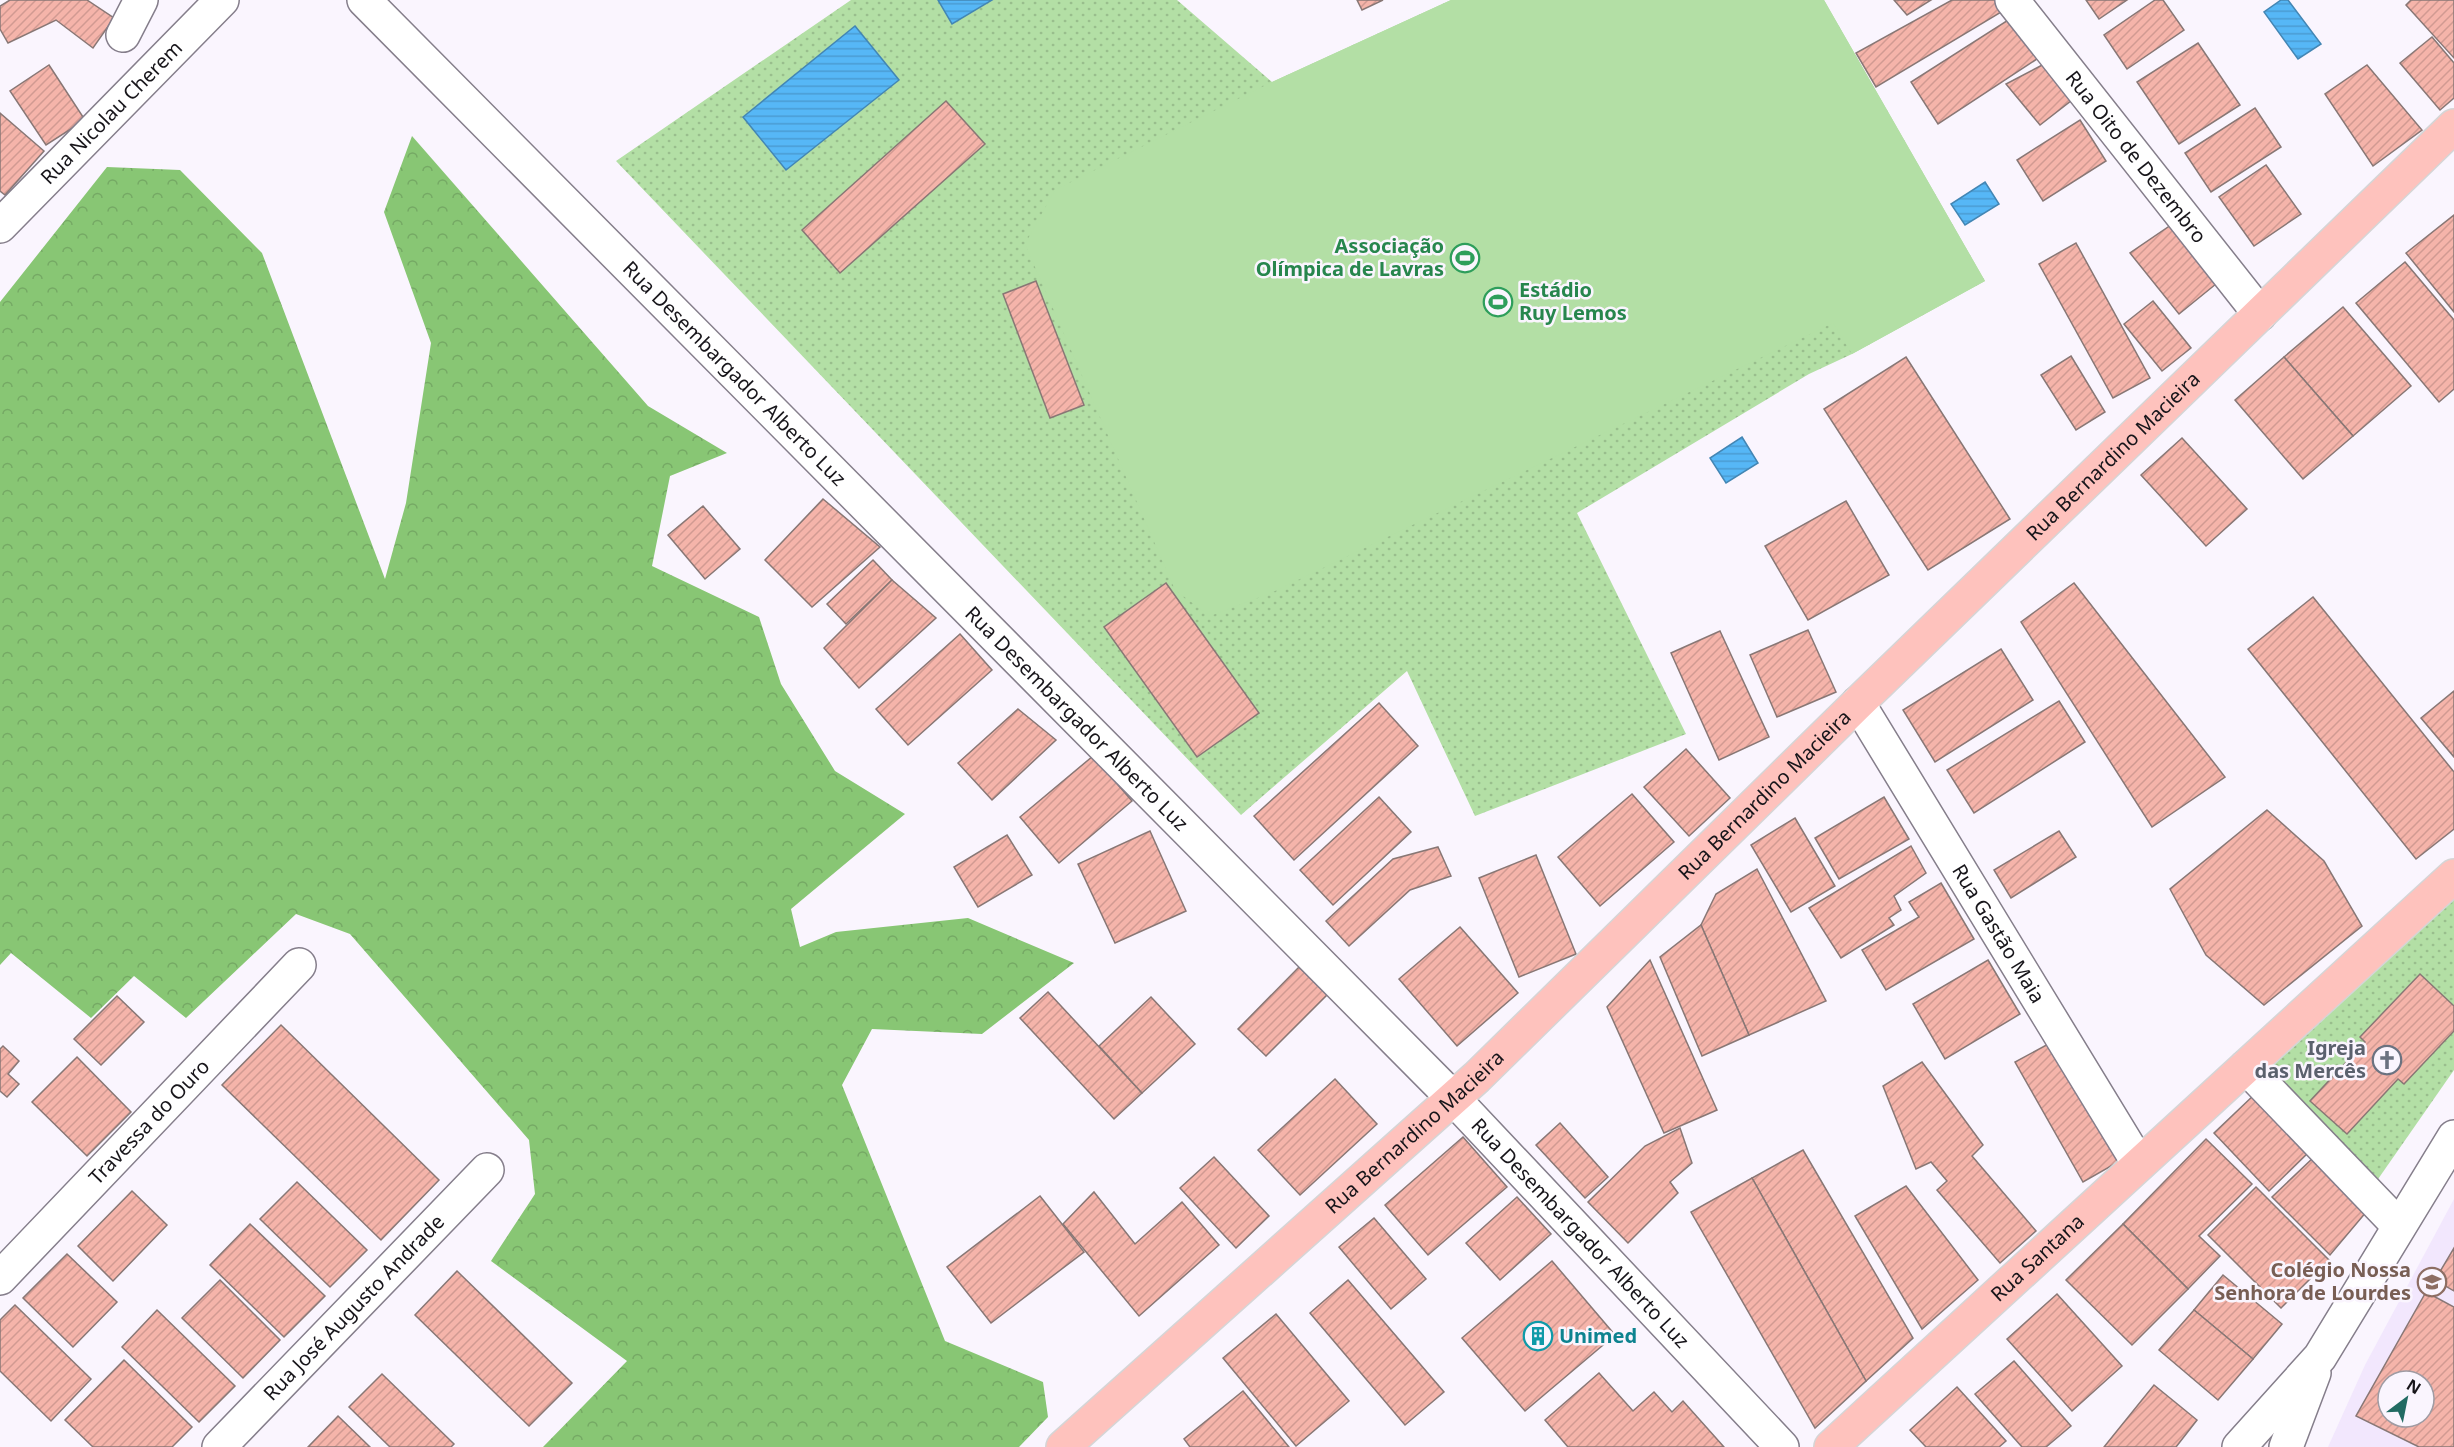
<svg xmlns="http://www.w3.org/2000/svg" width="2454" height="1447" font-family="'Noto Sans',sans-serif">
<style>
.built{fill:#f2e7fd;fill-rule:evenodd}
.green{fill:url(#green-dots)}
.forest{fill:url(#forest-crowns)}
.pitch{fill:#b3dfa5}
.water{fill:url(#water-rules);stroke:#4386b4;stroke-width:1.5}
.building{fill:url(#building-hatch);stroke:#887775;stroke-width:1.5;fill-rule:evenodd}
.lines{fill:none;stroke-linecap:round;stroke-linejoin:round}
.minor-casing{stroke:#857e8b;stroke-width:36}
.major-casing{stroke:#d5d5d6;stroke-width:36}
.minor{stroke:#fff;stroke-width:33}
.major{stroke:#fec2bd;stroke-width:33}
.labels{text-anchor:middle;stroke-width:5;stroke-linejoin:round;paint-order:stroke}
.street-label{font-size:20px;fill:#17151a;stroke:#faf5fe}
.leisure-label{font-size:20px;font-weight:bold;fill:#27864d;stroke:#faf5fe;text-anchor:end}
.worship-label{font-size:20px;font-weight:bold;fill:#5b616d;stroke:#faf5fe;text-anchor:end}
.education-label{font-size:20px;font-weight:bold;fill:#785e54;stroke:#faf5fe;text-anchor:end}
.culture-label{font-size:20px;font-weight:bold;fill:#0d838f;stroke:#faf5fe;text-anchor:start}
</style>
<defs>
<pattern id="green-dots" width="8" height="8" patternUnits="userSpaceOnUse" patternTransform="scale(1.5)"><rect width="8" height="8" fill="#b3dfa5"/><path d="M2 2h.1M6 6h.1" fill="none" stroke="#99be8d" stroke-width="1.8" stroke-linecap="round"/></pattern>
<pattern id="forest-crowns" width="20" height="18" patternUnits="userSpaceOnUse" patternTransform="scale(1.5)"><rect width="20" height="18" fill="#88c674"/><path d="M2 6a3 3 0 1 1 6 0M12 15a3 3 0 1 1 6 0" fill="none" stroke="#75a964"/></pattern>
<pattern id="water-rules" width="6" height="5" patternUnits="userSpaceOnUse" patternTransform="scale(1.5)"><rect width="6" height="5" fill="#56b7f6"/><path d="M0 2.5h6" fill="none" stroke="#4a9cd2"/></pattern>
<pattern id="building-hatch" width="6" height="6" patternUnits="userSpaceOnUse" patternTransform="scale(1.5)"><rect width="6" height="6" fill="#f5b4aa"/><path d="M-1 1l2-2M0 6l6-6M5 7l2-2" fill="none" stroke="#d19a92"/></pattern>
</defs>
<rect width="100%" height="100%" fill="#faf5fe"/>
<!-- built -->
<path class="built" d="M2454 1199V1447H2328L2365 1365ZM2388 1381H2424V1417H2388Z"/>
<!-- green -->
<g class="green">
<path d="M851 0H1177L1272 82 1451 0H1824L1985 281 1852 354 1809 374 1577 513 1686 734 1475 816 1407 671 1241 815 616 161Z"/>
<path d="M2454 892V1070L2376 1182 2266 1068Z"/>
</g>
<!-- forest -->
<path class="forest" d="M412 136 648 406 727 453 670 476 652 566 759 617 781 684 835 771 905 814 791 909 800 947 836 932 968 918 1074 963 982 1034 872 1029 842 1085 945 1341 1043 1382 1048 1417 1019 1447H543L627 1361 491 1261 535 1194 529 1140 350 934 296 914 186 1018 134 976 91 1018 11 953 0 965V302L107 167 180 170 262 253 385 579 406 503 431 343 384 212Z"/>
<!-- pitch -->
<path class="pitch" d="M1451 0H1824L1985 281 1852 354 1833 323 1273 592 1210 616 1175 590 1025 244 1055 190 1272 82Z"/>
<!-- water -->
<g class="water">
<path d="M938 0H992L952 24Z"/>
<path d="M2281 0H2288L2321 44 2298 59 2264 12Z"/>
<path d="M855 26 899 80 786 170 743 117Z"/>
<path d="M1985 182 1999 204 1965 225 1951 204Z"/>
<path d="M1742 437 1758 463 1726 483 1710 458Z"/>
</g>
<!-- building -->
<g class="building">
<path d="M10 0H87L114 18 93 48 56 20 8 43 0 29V6Z"/>
<path d="M1357 0H1383L1362 10Z"/>
<path d="M1894 0H1931L1907 15Z"/>
<path d="M1952 0H2007L2013 5 1876 87 1856 53Z"/>
<path d="M2086 0H2127L2099 19Z"/>
<path d="M2155 0H2163L2184 30 2127 69 2104 35Z"/>
<path d="M2411 0H2454V58L2406 5Z"/>
<path d="M2016 15 2043 55 1938 124 1911 82Z"/>
<path d="M2432 37 2454 63V98L2440 110 2400 63Z"/>
<path d="M2198 43 2240 105 2179 144 2137 82Z"/>
<path d="M2046 63 2072 100 2040 125 2006 84Z"/>
<path d="M49 65 85 120 46 145 10 91Z"/>
<path d="M2367 65 2422 130 2373 166 2325 94Z"/>
<path d="M946 101 985 144 840 273 802 230Z"/>
<path d="M2255 108 2281 147 2211 192 2185 153Z"/>
<path d="M0 113 44 151 5 195 0 191Z"/>
<path d="M2080 120 2106 161 2043 201 2017 160Z"/>
<path d="M2266 165 2301 214 2254 246 2219 197Z"/>
<path d="M2454 215V312L2406 253Z"/>
<path d="M2171 225 2216 284 2179 314 2130 253Z"/>
<path d="M2076 243 2150 378 2113 398 2039 264Z"/>
<path d="M2405 262 2454 320V389L2439 402 2356 303Z"/>
<path d="M1036 281 1084 405 1050 418 1003 294Z"/>
<path d="M2153 301 2191 348 2162 371 2124 324Z"/>
<path d="M2343 307 2411 386 2353 436 2284 357Z"/>
<path d="M2071 356 2105 412 2076 430 2041 375Z"/>
<path d="M1906 357 2010 519 1928 570 1824 409Z"/>
<path d="M2284 357 2353 436 2303 479 2235 400Z"/>
<path d="M2182 438 2247 509 2206 546 2141 475Z"/>
<path d="M823 499 880 547 812 607 765 560Z"/>
<path d="M1846 501 1889 575 1808 620 1765 546Z"/>
<path d="M703 506 740 549 705 579 668 535Z"/>
<path d="M873 560 892 580 846 624 827 604Z"/>
<path d="M892 580 936 618 859 688 824 648Z"/>
<path d="M1166 583 1259 713 1197 757 1104 627Z"/>
<path d="M2074 583 2225 777 2152 827 2021 622Z"/>
<path d="M2313 597 2454 772V829L2416 859 2248 649Z"/>
<path d="M1808 630 1836 692 1777 717 1750 655Z"/>
<path d="M1720 631 1769 737 1719 760 1671 653Z"/>
<path d="M960 634 992 670 908 745 876 709Z"/>
<path d="M2001 649 2033 700 1935 762 1903 710Z"/>
<path d="M2454 691V757L2421 718Z"/>
<path d="M2059 701 2085 742 1974 813 1947 770Z"/>
<path d="M1379 703 1418 746 1294 860 1254 816Z"/>
<path d="M1018 709 1056 740 992 800 958 763Z"/>
<path d="M1686 749 1730 798 1689 836 1644 787Z"/>
<path d="M1093 756 1132 801 1059 863 1020 817Z"/>
<path d="M1632 794 1674 842 1600 906 1558 857Z"/>
<path d="M1379 797 1411 832 1333 905 1300 870Z"/>
<path d="M1884 797 1909 839 1839 879 1815 838Z"/>
<path d="M2267 810 2324 861 2362 926 2264 1005 2206 955 2170 889Z"/>
<path d="M1795 818 1835 886 1791 912 1751 845Z"/>
<path d="M1150 831 1186 911 1115 943 1078 864Z"/>
<path d="M2059 831 2076 857 2011 898 1994 870Z"/>
<path d="M1007 835 1032 875 978 907 954 867Z"/>
<path d="M1911 846 1926 873 1894 896 1901 910 1889 918 1894 925 1841 958 1809 908Z"/>
<path d="M1438 847 1451 876 1410 890 1349 946 1326 921 1393 859Z"/>
<path d="M1536 855 1576 954 1519 977 1479 878Z"/>
<path d="M1757 869 1826 1001 1749 1035 1701 925 1716 894Z"/>
<path d="M1941 883 1974 939 1886 990 1862 950 1919 917 1909 902Z"/>
<path d="M1701 925 1749 1035 1702 1056 1660 957Z"/>
<path d="M1460 927 1518 993 1457 1046 1399 979Z"/>
<path d="M1650 960 1717 1110 1664 1133 1607 1007Z"/>
<path d="M1988 960 2020 1014 1945 1059 1913 1004Z"/>
<path d="M1299 967 1327 995 1266 1056 1238 1029Z"/>
<path d="M2420 974 2454 1006V1031L2404 1084 2398 1079 2347 1134 2310 1101 2365 1042 2360 1037Z"/>
<path d="M1048 992 1142 1093 1114 1119 1020 1018Z"/>
<path d="M117 996 144 1022 101 1065 74 1039Z"/>
<path d="M1151 997 1195 1044 1142 1093 1099 1046Z"/>
<path d="M281 1025 439 1180 381 1240 222 1085Z"/>
<path d="M2052 1042 2120 1161 2083 1182 2015 1062Z"/>
<path d="M3 1046 19 1061 8 1074 19 1084 7 1097 0 1091V1049Z"/>
<path d="M77 1057 131 1112 87 1156 32 1102Z"/>
<path d="M1922 1062 1983 1145 1972 1156 2036 1231 2000 1263 1937 1190 1947 1181 1931 1162 1916 1169 1883 1086Z"/>
<path d="M1335 1079 1377 1124 1300 1195 1258 1150Z"/>
<path d="M2256 1093 2311 1150 2269 1191 2214 1133Z"/>
<path d="M1560 1123 1608 1177 1585 1198 1536 1145Z"/>
<path d="M1680 1128 1692 1163 1670 1182 1678 1193 1628 1243 1588 1202 1645 1146Z"/>
<path d="M1463 1137 1507 1187 1428 1255 1385 1205Z"/>
<path d="M2206 1139 2252 1184 2199 1236 2220 1256 2188 1289 2123 1224Z"/>
<path d="M1803 1150 1913 1338 1866 1381 1752 1178Z"/>
<path d="M2315 1156 2367 1211 2330 1255 2272 1197Z"/>
<path d="M1214 1157 1269 1216 1236 1248 1180 1188Z"/>
<path d="M1752 1178 1866 1381 1815 1428 1691 1212Z"/>
<path d="M297 1182 367 1250 330 1287 260 1219Z"/>
<path d="M1906 1186 1978 1280 1922 1329 1855 1216Z"/>
<path d="M2256 1187 2329 1260 2281 1308 2208 1235Z"/>
<path d="M132 1191 167 1225 113 1281 78 1246Z"/>
<path d="M1094 1192 1135 1244 1182 1202 1219 1245 1139 1316 1063 1224Z"/>
<path d="M1040 1196 1084 1252 991 1323 947 1267Z"/>
<path d="M1517 1197 1551 1234 1500 1280 1466 1243Z"/>
<path d="M1374 1218 1426 1279 1391 1309 1339 1247Z"/>
<path d="M250 1224 325 1296 284 1337 210 1265Z"/>
<path d="M2123 1224 2188 1289 2132 1345 2066 1280Z"/>
<path d="M2454 1248V1291L2435 1280Z"/>
<path d="M67 1254 117 1302 73 1347 23 1298Z"/>
<path d="M1552 1261 1615 1335 1525 1411 1462 1338Z"/>
<path d="M457 1271 572 1383 529 1426 415 1315Z"/>
<path d="M2223 1275 2282 1324 2253 1359 2194 1310Z"/>
<path d="M220 1280 280 1340 243 1378 182 1318Z"/>
<path d="M1348 1280 1444 1392 1405 1425 1310 1313Z"/>
<path d="M2426 1292 2454 1307V1447H2419L2356 1416ZM2388 1381H2424V1417H2388Z"/>
<path d="M2057 1294 2122 1366 2072 1411 2007 1339Z"/>
<path d="M15 1305 91 1379 51 1421 0 1371V1320Z"/>
<path d="M157 1310 235 1386 199 1422 122 1347Z"/>
<path d="M2194 1310 2253 1359 2218 1400 2159 1350Z"/>
<path d="M1276 1314 1349 1401 1296 1446 1223 1358Z"/>
<path d="M124 1360 192 1427 172 1447H93L65 1420Z"/>
<path d="M2014 1361 2071 1426 2046 1447H2022L1975 1394Z"/>
<path d="M1599 1373 1633 1411 1654 1392 1672 1412 1683 1401 1724 1447H1568L1545 1420Z"/>
<path d="M382 1374 454 1444 451 1447H390L349 1407Z"/>
<path d="M2154 1385 2197 1420 2176 1447H2104Z"/>
<path d="M1957 1387 2006 1441 1999 1447H1926L1910 1430Z"/>
<path d="M1243 1391 1289 1447H1190L1184 1439Z"/>
<path d="M338 1416 370 1447H308Z"/>
</g>
<g class="lines">
<!-- minor casing -->
<g class="minor-casing">
<g id="minor">
<path id="s1" d="M364 0 1453 1098 1782 1447"/>
<path id="s2" d="M2012 0 2260 314"/>
<path d="M123 35 141 0"/>
<path id="s3" d="M0 226 222 0"/>
<path id="s4" d="M1858 703 2139 1164"/>
<path d="M2246 1067 2399 1226"/>
<path id="s5" d="M0 1278 299 965"/>
<path id="s6" d="M219 1447 487 1170"/>
<path d="M2239 1447 2320 1357 2454 1137"/>
<path d="M2286 1447 2314 1373"/>
</g>
</g>
<!-- major casing -->
<g class="major-casing">
<g id="major">
<path id="s7" d="M1063 1447 1477 1077 1858 703 2454 126"/>
<path id="s8" d="M1831 1447 2454 876"/>
</g>
</g>
<!-- minor -->
<use href="#minor" class="minor"/>
<!-- major -->
<use href="#major" class="major"/>
</g>
<!-- icons -->
<defs>
<g id="stadium-ring" transform="scale(1.5)"><circle r="9.5" fill="#faf5fe" stroke="#2e9e5b" stroke-width="1.5"/><path d="M0-5a6.5 5 0 1 0 0 10a6.5 5 0 1 0 0-10ZM-3.5-1.8h7v3.6h-7Z" fill="#2e9e5b"/></g>
<g id="church-ring" transform="scale(1.5)"><circle r="9.5" fill="#faf5fe" stroke="#6b7280" stroke-width="1.5"/><path d="M-1.2-6h2.4v3.5h3.3v2.4h-3.3V6h-2.4V-.1h-3.3v-2.4h3.3Z" fill="#6b7280"/></g>
<g id="school-ring" transform="scale(1.5)"><circle r="9.5" fill="#faf5fe" stroke="#8d6e63" stroke-width="1.5"/><path d="M0-5L7-2L0 1L-7-2ZM-4 1L0 2.5L4 1V4Q0 6-4 4Z" fill="#8d6e63"/></g>
<g id="building-ring" transform="scale(1.5)"><circle r="9.5" fill="#faf5fe" stroke="#0f9aa8" stroke-width="1.5"/><path d="M-4-6H4V6H1V3H-1V6H-4ZM-2.5-4.3h1.7v1.8h-1.7ZM.8-4.3h1.7v1.8H.8ZM-2.5-1h1.7V.8h-1.7ZM.8-1h1.7V.8H.8Z" fill="#0f9aa8"/></g>
</defs>
<g fill-rule="evenodd">
<use href="#stadium-ring" x="1465" y="258"/>
<use href="#stadium-ring" x="1498" y="302"/>
<use href="#church-ring" x="2387" y="1060"/>
<use href="#school-ring" x="2432" y="1282"/>
<use href="#building-ring" x="1538" y="1336"/>
</g>
<g class="labels">
<!-- street labels -->
<g class="street-label">
<text dy="7" stroke="none"><textPath href="#s3" startOffset="159">Rua Nicolau Cherem</textPath></text>
<text dy="7" stroke="none"><textPath href="#s2" startOffset="200">Rua Oito de Dezembro</textPath></text>
<text dy="7" stroke="none"><textPath href="#s1" startOffset="526">Rua Desembargador Alberto Luz</textPath></text>
<text dy="7" stroke="none"><textPath href="#s7" startOffset="1444">Rua Bernardino Macieira</textPath></text>
<text dy="7" stroke="none"><textPath href="#s1" startOffset="1012">Rua Desembargador Alberto Luz</textPath></text>
<text dy="7" stroke="none"><textPath href="#s7" startOffset="958">Rua Bernardino Macieira</textPath></text>
<text dy="7" stroke="none"><textPath href="#s4" startOffset="270">Rua Gastão Maia</textPath></text>
<text dy="7" stroke="none"><textPath href="#s5" startOffset="216">Travessa do Ouro</textPath></text>
<text dy="7" stroke="none"><textPath href="#s7" startOffset="472">Rua Bernardino Macieira</textPath></text>
<text dy="7" stroke="none"><textPath href="#s1" startOffset="1732">Rua Desembargador Alberto Luz</textPath></text>
<text dy="7" stroke="none"><textPath href="#s8" startOffset="280">Rua Santana</textPath></text>
<text dy="7" stroke="none"><textPath href="#s6" startOffset="194">Rua José Augusto Andrade</textPath></text>
</g>
<!-- leisure labels -->
<g class="leisure-label">
<text x="1444" y="253">Associação<tspan x="1444" dy="23">Olímpica de Lavras</tspan></text>
<text x="1519" y="297" text-anchor="start">Estádio<tspan x="1519" dy="23">Ruy Lemos</tspan></text>
</g>
<!-- worship labels -->
<g class="worship-label">
<text x="2366" y="1055">Igreja<tspan x="2366" dy="23">das Mercês</tspan></text>
</g>
<!-- education labels -->
<g class="education-label">
<text x="2411" y="1277">Colégio Nossa<tspan x="2411" dy="23">Senhora de Lourdes</tspan></text>
</g>
<!-- culture labels -->
<g class="culture-label">
<text x="1559" y="1343">Unimed</text>
</g>
</g>
<!-- north arrow -->
<g transform="translate(2406 1399) rotate(32)"><circle r="28" fill="#faf5fe" stroke="#9f9ba3" stroke-width="1.5"/>
<path d="M0-4.5L10 22L0 15L-10 22Z" fill="#226b63"/>
<text y="-9" font-size="16" font-weight="bold" text-anchor="middle" fill="#17151a">N</text>
</g>
</svg>
